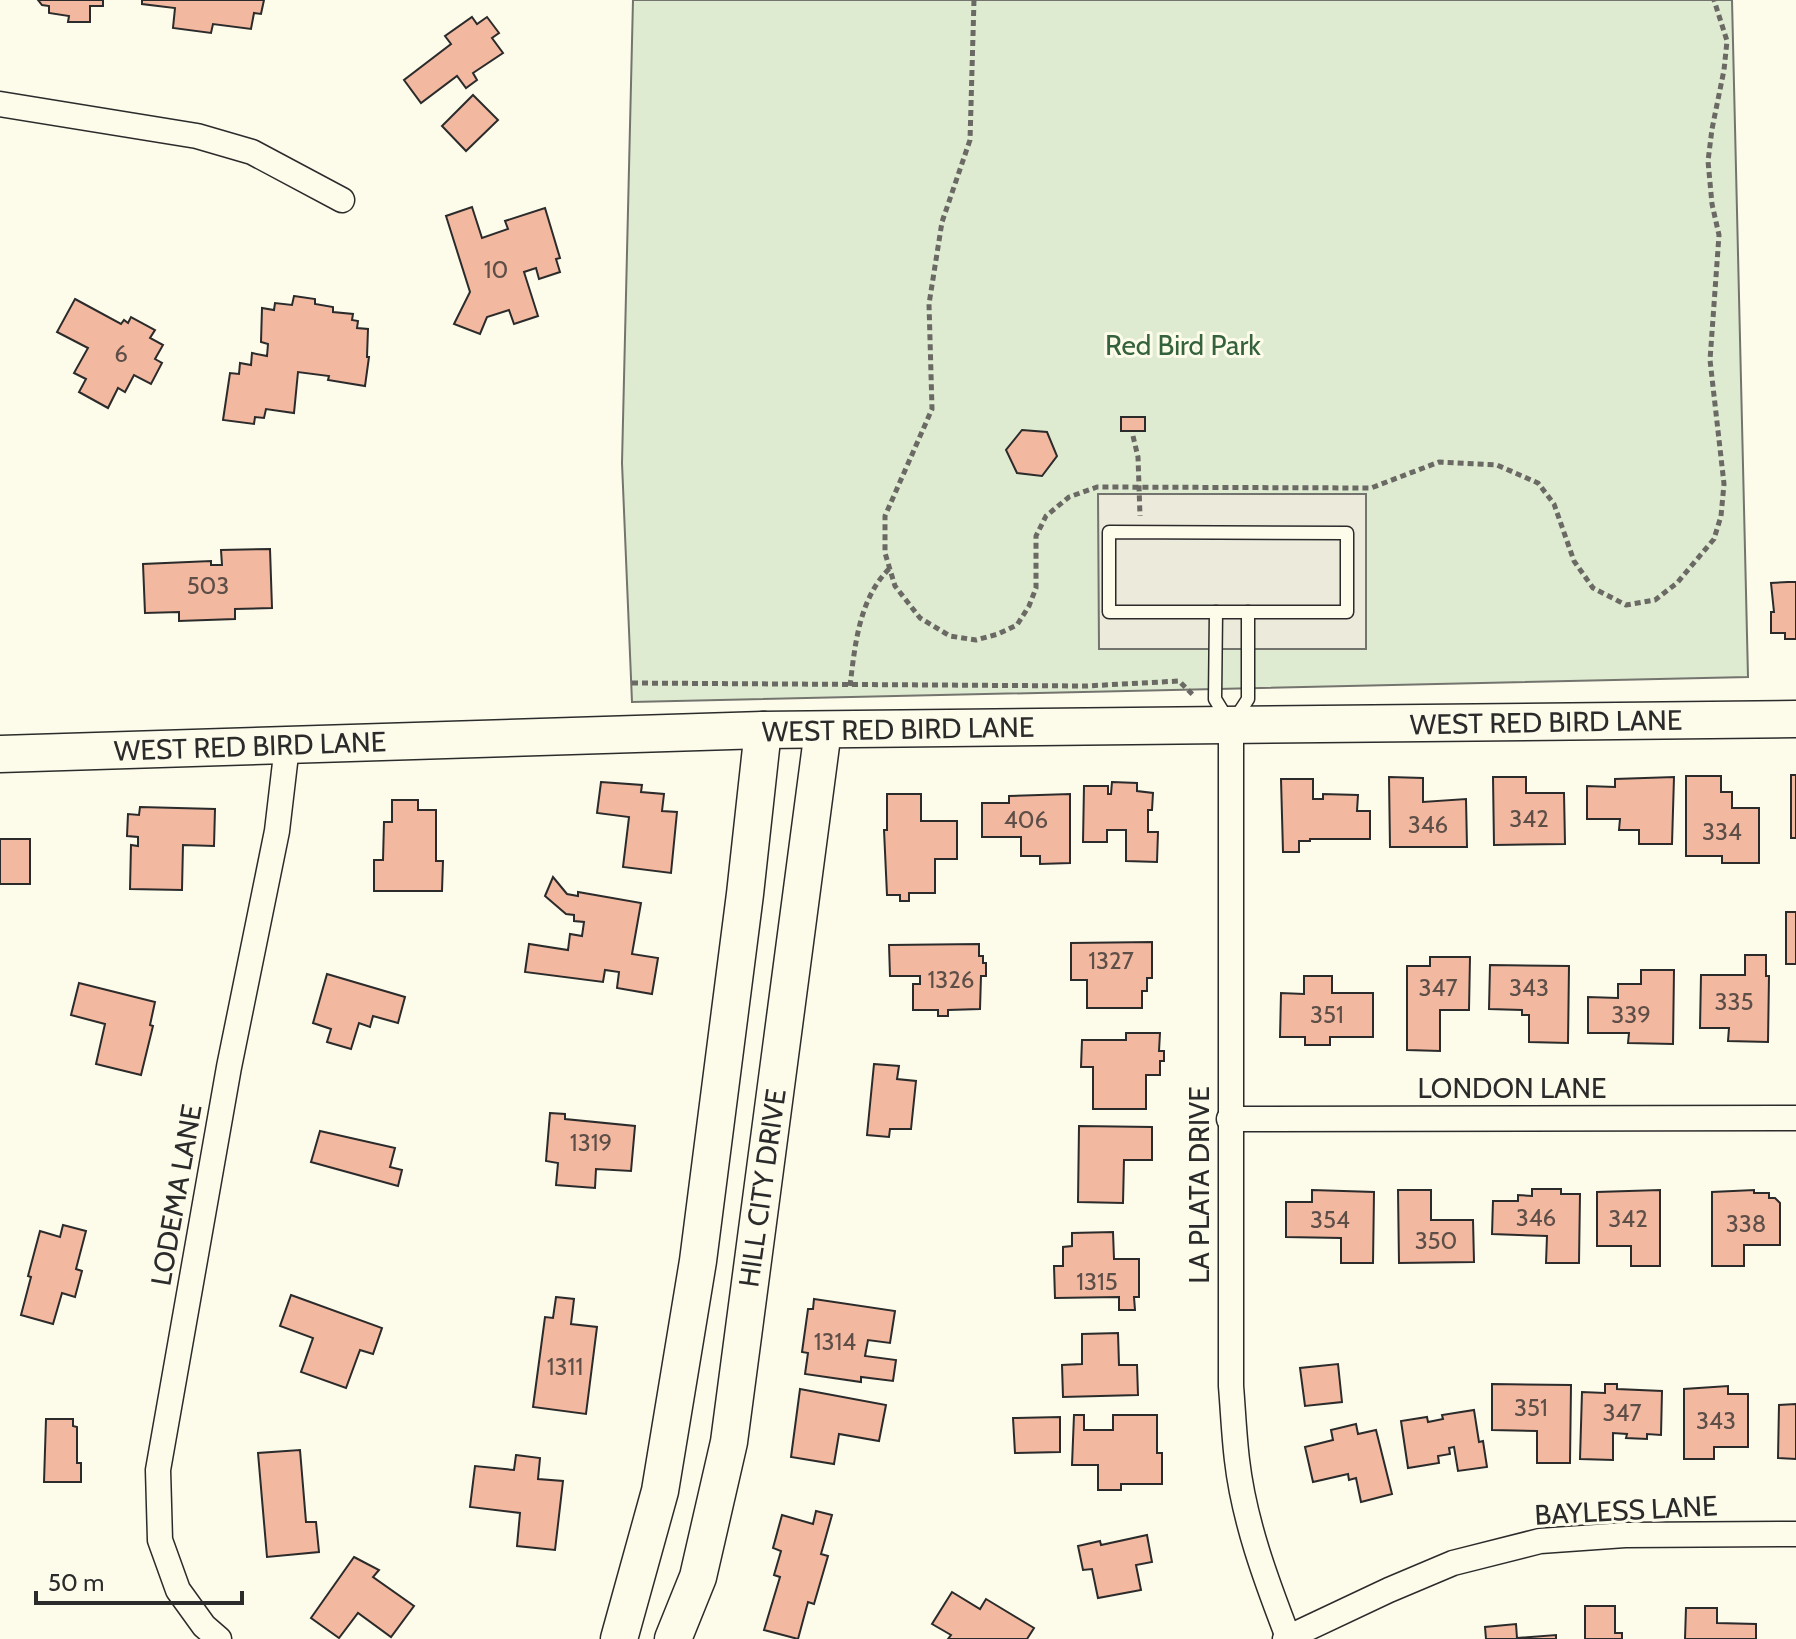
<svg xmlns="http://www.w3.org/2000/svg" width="1796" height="1639" font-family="Cabin,sans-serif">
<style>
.green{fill:#deebd1;stroke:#74746e;stroke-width:2}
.parking{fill:#eceadb;stroke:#74746e;stroke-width:2}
.building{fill:#f2b8a0;stroke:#2b2b2b;stroke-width:2}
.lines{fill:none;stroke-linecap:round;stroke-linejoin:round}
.lane-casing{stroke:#2b2b2b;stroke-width:15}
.street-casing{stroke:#2b2b2b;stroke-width:27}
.secondary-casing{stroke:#2b2b2b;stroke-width:39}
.path{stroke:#6a6964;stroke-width:5;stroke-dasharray:6 4;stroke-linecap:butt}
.lane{stroke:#fdfbea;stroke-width:12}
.street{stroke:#fdfbea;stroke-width:24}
.secondary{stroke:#fdfbea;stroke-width:36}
.labels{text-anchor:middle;stroke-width:6;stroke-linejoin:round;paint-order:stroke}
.number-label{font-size:24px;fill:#5d4e48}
.park-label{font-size:28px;fill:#34623c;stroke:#fdfbea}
.street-label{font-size:28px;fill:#2b2b2b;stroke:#fdfbea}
</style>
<rect width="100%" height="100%" fill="#fdfbea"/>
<!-- green -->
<path class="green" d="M633 0H1732L1748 677 632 702 622 463Z"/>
<!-- parking -->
<path class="parking" d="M1098 494H1366V649H1099Z"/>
<!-- building -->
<g class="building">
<path d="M38 0H103V6H90V22H68L69 16 49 13V6L42 5Z"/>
<path d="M142 0H264L261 14 254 13 251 29 213 24 211 33 173 28 175 8 142 4Z"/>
<path d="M472 17 477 24 487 17 499 33 492 38 503 53 473 73 477 80 466 88 457 76 421 103 404 80 451 44 445 36Z"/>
<path d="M473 95 498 120 466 151 442 126Z"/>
<path d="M472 207 482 238 508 229 505 221 545 208 560 258 556 259 560 272 539 279 536 268 524 272 538 316 514 324 509 310 487 317 480 334 454 324 470 292 446 216Z"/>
<path d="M294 296 315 299V304L333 307V312L353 314 352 320 358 321 357 328 368 329 367 357H369L365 386 328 380 329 376 298 372 294 413 266 409 264 418 255 417 254 424 223 420 230 373 239 374 240 363 251 365 252 353 267 356 268 344 261 342 262 308 274 310 275 303 292 305Z"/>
<path d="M75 299 121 324 124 320 128 323 131 317 155 330 150 338 163 345 155 359 162 363 151 384 134 375 125 392 118 388 108 408 79 392 86 379 74 373 88 348 57 332Z"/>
<rect x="1121" y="417" width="24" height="14"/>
<path d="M1022 430 1047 432 1057 456 1042 476 1017 473 1006 450Z"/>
<path d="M270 549 272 608 235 609V619L179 621V612L145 613 143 564 211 561V565H222L221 550Z"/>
<path d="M1788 582H1796V639H1785V633H1771V612H1774L1771 583Z"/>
<rect x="1791" y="775" width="5" height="63"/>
<path d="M1686 776H1721V792H1732V808H1759V863H1722V856H1686Z"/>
<path d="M1389 777 1423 778V802L1466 799 1467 847H1390Z"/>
<path d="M1493 777H1526V793H1564L1565 844 1494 845Z"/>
<path d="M1674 777 1672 844H1639V830H1619L1620 819H1587V786L1615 787V779Z"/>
<path d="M1281 779H1313V799H1323V794L1358 795 1357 811H1370V839H1310V841H1299V852H1283Z"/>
<path d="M601 782 642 785 641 792 664 794 662 811 677 812 671 873 623 867 629 817 597 813Z"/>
<path d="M1112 782 1137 783V791L1153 793 1152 810H1148V832H1158L1157 862 1126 861V830H1107V842H1083L1084 786H1108V794H1111Z"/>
<path d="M887 794H921V821H957V859H935V893H909V901H900V895H887L884 830H887Z"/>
<path d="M1070 794V863L1040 864V856H1021V837H982V803H1009V796Z"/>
<path d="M392 800H418V810H436V861H443L442 891H374V860H383L384 822H392Z"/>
<path d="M140 807 215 809 214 846 183 845 182 890 130 889 131 845 138 846V837L127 836 128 814 139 815Z"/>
<rect x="0" y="839" width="30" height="45"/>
<path d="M553 877 567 894 578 896V892L641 903 632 954 658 958 652 994 617 988 619 972 605 970 603 982 525 972 529 944 568 950 570 934 582 936 584 922 574 921V915L566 914 545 896Z"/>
<rect x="1786" y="912" width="10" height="52"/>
<path d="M1152 942V978H1147V991H1142V1008H1087V980H1071V943Z"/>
<path d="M979 944V956H983V963H986V976H981L980 1009 948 1010V1016H938V1010H913V984H920V976H890L889 945Z"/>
<path d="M1745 955H1766V976H1769L1768 1042 1728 1041 1729 1028H1700L1701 975H1745Z"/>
<path d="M1430 957H1470L1469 1010H1440V1051L1407 1050V966H1430Z"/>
<path d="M1490 965 1569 966 1568 1043 1529 1042V1015H1522V1010L1489 1009Z"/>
<path d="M1641 970H1674L1673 1044 1628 1043 1629 1033H1588V997L1618 998V984H1641Z"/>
<path d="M327 974 405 997 398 1023 373 1016 370 1027 359 1023 351 1049 327 1042 331 1029 313 1023Z"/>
<path d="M1304 976H1332V993H1373V1037H1330V1045H1305V1037H1280L1281 993 1304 994Z"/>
<path d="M79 983 155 1002 150 1025 153 1026 141 1075 96 1064 105 1024 71 1015Z"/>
<path d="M1126 1033H1160L1159 1051H1164V1061H1160V1075H1146V1109H1093V1067H1081L1082 1040H1126Z"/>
<path d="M874 1064 899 1066 897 1079 916 1081 911 1129H890L889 1137 867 1135Z"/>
<path d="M550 1113 565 1114V1119L635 1126 631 1171 596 1169 595 1188 556 1185 558 1163 546 1161Z"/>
<path d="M1079 1126 1152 1127V1160H1124L1123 1203 1078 1202Z"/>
<path d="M320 1131 395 1148 390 1167 402 1170 398 1186 311 1162Z"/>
<path d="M1532 1189H1561V1194H1580L1579 1263H1546L1547 1236 1492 1234 1493 1201H1518V1195L1532 1196Z"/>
<path d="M1312 1190 1374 1192 1373 1263H1341V1238L1286 1237V1202H1312Z"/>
<path d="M1398 1190H1431V1220H1473L1474 1262 1399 1263Z"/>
<path d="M1660 1190V1266H1631V1246H1597V1192Z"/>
<path d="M1754 1190V1193H1769V1198H1775L1780 1203V1245H1744V1266H1712V1192Z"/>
<path d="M63 1225 86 1231 76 1269 82 1271 75 1297 62 1293 53 1324 21 1315 31 1277 28 1276 40 1231 60 1237Z"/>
<path d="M1113 1232 1114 1259H1139V1297H1134L1135 1310H1119V1297L1055 1298 1054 1266H1063V1247L1072 1246V1233Z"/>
<path d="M291 1295 382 1328 373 1354 360 1350 346 1388 301 1372 313 1338 280 1326Z"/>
<path d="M556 1297 574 1299 571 1324 597 1327 586 1414 533 1407 545 1317 553 1318Z"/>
<path d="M814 1299 895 1311 890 1343 868 1340 865 1356 896 1360 893 1381 861 1377V1382L805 1374 808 1353 802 1352 808 1309H813Z"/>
<path d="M1118 1333 1119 1365H1137L1138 1395 1063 1397 1062 1365 1082 1364V1334Z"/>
<path d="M1338 1364 1342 1402 1305 1406 1300 1368Z"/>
<path d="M1492 1384 1571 1385 1570 1463H1537V1431L1492 1430Z"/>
<path d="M1605 1384H1617V1389L1662 1391 1661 1435 1647 1434V1439L1626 1438 1627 1434 1613 1433V1460L1580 1459 1582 1392 1605 1393Z"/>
<path d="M1728 1386V1394H1748V1447H1714V1459H1684V1389Z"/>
<path d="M800 1389 886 1405 879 1441 839 1434 834 1464 791 1457Z"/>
<path d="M1796 1404V1459L1778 1458 1779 1405Z"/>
<path d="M1474 1410 1479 1442 1483 1441 1487 1467 1458 1471 1454 1447 1449 1448 1450 1454 1438 1456 1439 1463 1408 1468 1401 1421 1427 1417 1428 1422 1443 1419 1442 1415Z"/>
<path d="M1074 1415H1084V1430H1113V1415H1157V1453H1162V1484H1121V1490H1098V1465H1072Z"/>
<path d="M1060 1417V1452L1015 1453 1013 1418Z"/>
<path d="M46 1419H73V1426L77 1427V1463H81V1482H44Z"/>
<path d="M1356 1424 1358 1434 1376 1430 1392 1494 1361 1502 1356 1478 1349 1480 1348 1474 1313 1482 1305 1447 1333 1440 1331 1430Z"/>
<path d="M300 1450 306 1522H316L319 1552 267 1557 258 1453Z"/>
<path d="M516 1455 540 1458 538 1479 563 1481 555 1550 517 1546 520 1513 470 1507 475 1466 514 1470Z"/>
<path d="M816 1511 832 1515 821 1554 828 1556 814 1604 808 1602 798 1639 764 1630 780 1577 774 1575 781 1551 773 1548 782 1515 813 1524Z"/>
<path d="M1147 1535 1152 1562 1136 1565 1141 1590 1098 1598 1092 1569 1083 1570 1078 1546 1100 1541 1101 1545Z"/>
<path d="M354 1557 379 1570 373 1577 414 1606 391 1637 358 1613 339 1638 311 1618Z"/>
<path d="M952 1592 980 1609 986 1599 1034 1628 1027 1639H948L951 1635 932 1624Z"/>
<path d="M1585 1606H1615V1633H1622V1639H1585Z"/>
<path d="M1686 1608H1717V1623L1756 1624V1639H1685Z"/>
<path d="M1516 1624 1517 1638 1556 1635V1639H1486L1485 1627Z"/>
</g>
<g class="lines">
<!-- lane casing -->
<g class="lane-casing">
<g id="lane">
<path d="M1109 532 1347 533V612H1109Z"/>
<path d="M1216 612 1215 699 1231 725 1248 699V612"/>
</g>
</g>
<!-- street casing -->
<g class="street-casing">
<g id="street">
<path d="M0 104 197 136 252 152 342 200"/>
<path d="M1231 725V1386C1233 1410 1234 1435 1237 1460 1244 1521 1266 1580 1288 1637"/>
<path d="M1229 1119 1796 1118"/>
<path d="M219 1639 204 1626 178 1590 160 1540 158 1470 229 1067 277 831 287 746"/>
<path d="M1285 1639 1389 1590 1453 1563 1540 1541 1625 1535 1796 1534"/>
</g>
</g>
<!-- secondary casing -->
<g class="secondary-casing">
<g id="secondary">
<path d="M0 754 763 730 1796 719"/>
<path d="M619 1639 660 1491 698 1261 745 894 763 730"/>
<path d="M673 1639 698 1577 729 1442 823 730"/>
</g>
</g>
<!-- path -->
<g class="path">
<path d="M974 0 970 140 942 222 929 304 932 409 885 516V553L895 586 920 618 950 636 976 640 998 634 1017 625 1029 606 1036 588V536L1046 516 1069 497 1097 487 1371 488 1439 462 1497 465 1538 483 1554 504 1574 561 1593 588 1626 605 1655 600 1677 583 1714 539 1721 516 1724 484 1710 360 1719 235 1712 204 1708 161 1712 129 1724 70 1727 41 1714 0"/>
<path d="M1133 436 1138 457 1140 516"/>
<path d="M632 683 1086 686 1179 681 1193 695"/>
<path d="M850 686C855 645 859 598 890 568"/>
</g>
<!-- lane -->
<use href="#lane" class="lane"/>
<!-- street -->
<use href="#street" class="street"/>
<!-- secondary -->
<use href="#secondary" class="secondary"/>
</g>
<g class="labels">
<!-- number labels -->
<g class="number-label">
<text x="496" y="278">10</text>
<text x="121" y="362">6</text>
<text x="208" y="594">503</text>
<text x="1529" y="827">342</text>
<text x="1026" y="828">406</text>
<text x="1428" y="833">346</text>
<text x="1722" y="840">334</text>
<text x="1111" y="969">1327</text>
<text x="951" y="988">1326</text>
<text x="1438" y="996">347</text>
<text x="1529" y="996">343</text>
<text x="1734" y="1010">335</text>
<text x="1327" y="1023">351</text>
<text x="1631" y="1023">339</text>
<text x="591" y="1151">1319</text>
<text x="1536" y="1226">346</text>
<text x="1628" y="1227">342</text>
<text x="1330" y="1228">354</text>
<text x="1746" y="1232">338</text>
<text x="1436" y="1249">350</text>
<text x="1097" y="1290">1315</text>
<text x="835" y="1350">1314</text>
<text x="565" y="1375">1311</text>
<text x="1531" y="1416">351</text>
<text x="1622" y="1421">347</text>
<text x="1716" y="1429">343</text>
</g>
<!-- park labels -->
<g class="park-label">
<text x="1183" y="355">Red Bird Park</text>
</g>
<!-- street labels -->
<g class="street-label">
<text transform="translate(1546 722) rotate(-1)" y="10">WEST RED BIRD LANE</text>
<text transform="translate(898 729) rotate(-1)" y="10">WEST RED BIRD LANE</text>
<text transform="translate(250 746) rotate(-2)" y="10">WEST RED BIRD LANE</text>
<text x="1512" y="1098">LONDON LANE</text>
<text transform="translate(1199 1185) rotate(-90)" y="10">LA PLATA DRIVE</text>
<text transform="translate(762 1188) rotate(-82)" y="10">HILL CITY DRIVE</text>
<text transform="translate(176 1195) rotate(-80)" y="10">LODEMA LANE</text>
<text transform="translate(1626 1510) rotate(-3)" y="10">BAYLESS LANE</text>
</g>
</g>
<!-- scale -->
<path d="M36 1591v12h206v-12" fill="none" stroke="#2b2b2b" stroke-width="4"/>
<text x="48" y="1591" font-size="24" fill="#2b2b2b" stroke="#fdfbea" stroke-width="6" paint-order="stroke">50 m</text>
</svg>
